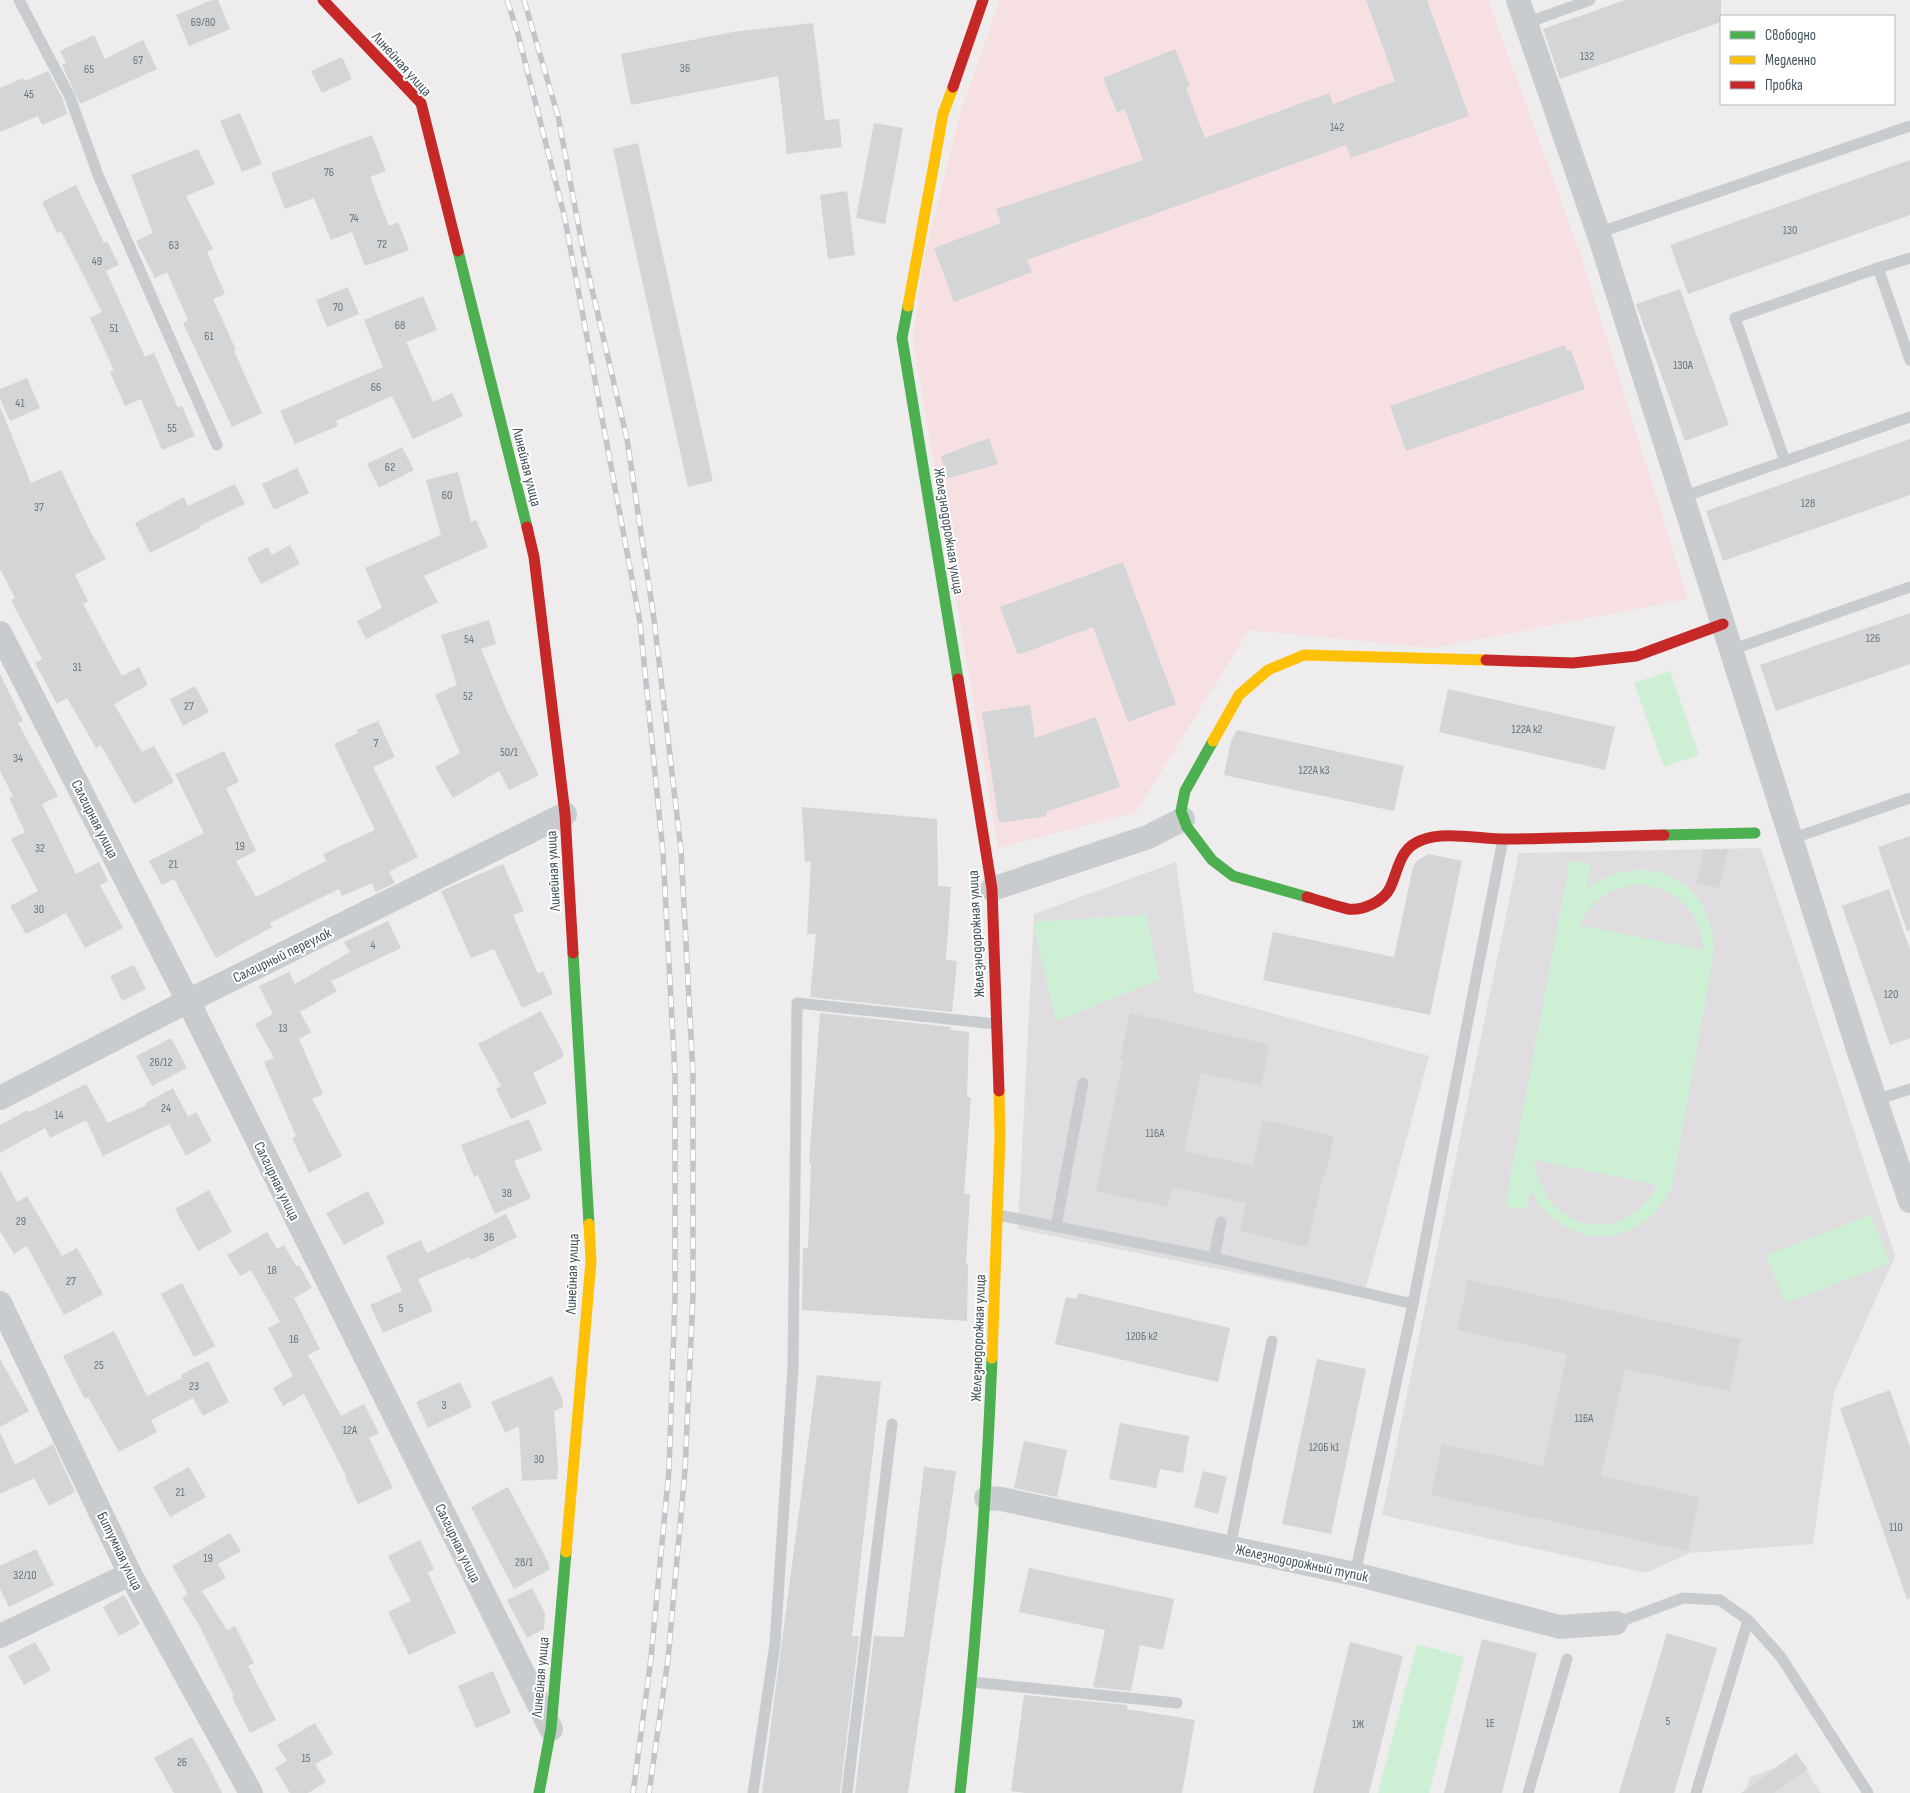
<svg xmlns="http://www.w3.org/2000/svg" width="1910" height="1793" font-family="'Sofia Sans Condensed',sans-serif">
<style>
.education{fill:#dfdddf}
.medical{fill:#f7e0e1}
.green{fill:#cdf0d4;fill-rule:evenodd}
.building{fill:#d4d5d7}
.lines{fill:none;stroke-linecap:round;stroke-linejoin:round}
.lane{stroke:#c8ccce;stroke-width:11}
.street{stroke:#c8ccce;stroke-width:24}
.fast{stroke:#4caf50;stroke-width:11}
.slow{stroke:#ffc107;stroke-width:11}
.jam{stroke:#c62828;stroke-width:11}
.rail-casing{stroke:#c2c5c7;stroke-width:5.5}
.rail{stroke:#fff;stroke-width:4;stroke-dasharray:11;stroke-linecap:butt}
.labels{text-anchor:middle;stroke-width:4;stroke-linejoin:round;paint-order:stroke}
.number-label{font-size:12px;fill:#68757b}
.street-label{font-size:15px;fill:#42535b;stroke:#fff}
</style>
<rect width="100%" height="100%" fill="#eeecec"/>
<!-- education -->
<g class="education">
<path d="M1761 848 1895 1256 1834 1393 1813 1544 1690 1553 1646 1573 1382 1515 1519 853Z"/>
<path d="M1176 862 1194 992 1429 1056 1363 1298 1018 1229 1034 914Z"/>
<path d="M1799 1759 1821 1793H1745L1750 1777Z"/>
</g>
<!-- medical -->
<path class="medical" d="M1000 0H1488L1580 253 1688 599 1433 648 1249 630 1136 812 998 848 913 340 923 261 961 110Z"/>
<!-- green -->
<g class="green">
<path d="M1670 671 1699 755 1664 767 1634 683Z"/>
<path d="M1570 860 1591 864 1586 889C1644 847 1714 878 1714 952L1672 1187C1640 1252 1565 1252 1530 1190L1526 1210 1505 1206ZM1638 884C1677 889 1701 910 1703 950L1579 925C1592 900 1610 888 1638 884ZM1534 1160H1535L1658 1185C1623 1249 1544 1232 1534 1160Z"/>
<path d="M1147 915 1159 980 1056 1021 1033 922Z"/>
<path d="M1871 1215 1890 1263 1785 1303 1766 1255Z"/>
<path d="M1417 1644 1464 1657 1429 1793H1378Z"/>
</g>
<!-- building -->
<g class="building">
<path d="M212 0H218L230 29 189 46 176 15Z"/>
<path d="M1366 0H1427L1469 116 1351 158 1346 145 1027 260 1032 272 954 302 934 248 1001 223 996 209 1143 160 1125 109 1117 112 1103 78 1175 49 1190 86 1186 88 1205 138 1329 93 1333 104 1395 81Z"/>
<path d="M1625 0H1721V22L1560 79 1543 29Z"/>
<path d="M813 23 825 120 839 119 842 147 787 154 778 76 631 105 621 54 733 32Z"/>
<path d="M94 35 105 59 143 40 157 69 80 104 62 65 66 63 60 51Z"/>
<path d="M342 57 352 79 322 93 311 71Z"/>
<path d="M48 71 63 100 67 114 42 125 38 116 0 132V88L23 78 25 81Z"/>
<path d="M240 113 262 164 242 172 220 121Z"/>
<path d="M874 123 903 128 885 224 856 218Z"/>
<path d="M372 135 386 171 370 177 389 226 398 222 409 250 365 266 352 232 331 240 314 198 285 209 271 173Z"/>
<path d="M638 143 713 481 688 487 613 149Z"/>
<path d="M198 149 215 184 186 196 213 249 207 252 225 294 213 299 236 350 234 351 262 413 232 427 183 323 188 320 167 272 155 278 136 241 153 233 131 175Z"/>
<path d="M1910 160V215L1688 294 1670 245Z"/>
<path d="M76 185 104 243 107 241 119 265 106 271 145 357 154 353 178 408 182 406 195 436 162 450 141 399 125 406 110 372 114 370 90 318 102 312 61 231 57 233 42 202Z"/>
<path d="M847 191 855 255 828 259 820 195Z"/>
<path d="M348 287 359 314 327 327 316 300Z"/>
<path d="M1680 289 1729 425 1685 441 1636 304Z"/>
<path d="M423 296 437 330 406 342 433 402 452 393 463 416 413 439 392 396 336 421 338 426 295 444 280 411 383 367 364 320Z"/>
<path d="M1565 345 1567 351 1571 350 1585 389 1406 451 1390 406Z"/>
<path d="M27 378 40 408 10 421 0 398V389Z"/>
<path d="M0 407 31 483 61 470 88 527 106 559 75 575 88 601 83 604 122 676 139 667 148 685 114 704 142 752 154 746 174 782 134 804 101 745 96 748 67 698 57 704 35 663 42 659 11 600 15 598 0 569Z"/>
<path d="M989 438 998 464 946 479 941 456Z"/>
<path d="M1910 439V495L1723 561 1706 511Z"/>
<path d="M402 447 414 470 379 488 367 464Z"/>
<path d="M297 468 309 493 274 510 262 484Z"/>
<path d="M458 472 471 522 476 520 488 547 424 576 438 602 366 639 357 621 382 608 365 568 441 535 426 480Z"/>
<path d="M235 484 245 504 199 526 200 528 150 553 135 523 184 497 188 506Z"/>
<path d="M290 545 300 564 261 584 247 558 268 547 272 555Z"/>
<path d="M1123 562 1176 704 1128 722 1093 627 1018 655 1000 607Z"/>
<path d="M1910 613V664L1776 711 1760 665Z"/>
<path d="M489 620 496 644 481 649 507 711 539 775 509 790 499 771 453 798 435 767 460 753 435 695 457 685 441 635Z"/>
<path d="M0 674 23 721 18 723 58 796 42 804 76 874 99 862 108 881 100 885 123 928 85 948 66 913 26 934 10 906 38 891 11 839 25 832 9 798 13 796 0 771Z"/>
<path d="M195 686 209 712 183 726 170 699Z"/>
<path d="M1448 689 1615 727 1605 770 1439 732Z"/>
<path d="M1030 705 1035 738 1096 717 1120 787 1046 812 1047 816 999 823 982 712Z"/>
<path d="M378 721 395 757 373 767 418 857 389 872 395 883 376 892 372 883 342 896 339 889 270 923 272 927 216 958 174 879 162 885 149 861 204 833 175 774 224 751 239 782 226 788 256 851 236 861 256 897 326 861 323 854 375 830 334 744 358 733 357 730Z"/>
<path d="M1237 730 1404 766 1394 811 1224 775 1231 741Z"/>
<path d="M802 807 937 819 938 886 951 887 946 960 957 961 952 1012 810 997 816 934H807L811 862H805Z"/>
<path d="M1910 836V930L1907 931 1878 847Z"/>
<path d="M1728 849 1719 888 1696 883 1704 850Z"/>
<path d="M1429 854 1462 861 1430 1015 1263 980 1273 932 1394 957 1413 867 1418 860Z"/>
<path d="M503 864 524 911 513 915 538 974 543 971 553 994 522 1008 494 949 471 958 441 891Z"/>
<path d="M1889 889 1910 950V1038L1890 1045 1842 906Z"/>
<path d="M388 921 401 948 331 981 337 991 300 1012 311 1032 299 1039 323 1094 312 1099 342 1156 309 1173 292 1138 296 1136 264 1062 274 1058 255 1024 273 1014 259 986 289 972 295 984 350 952 344 942Z"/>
<path d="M134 965 146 989 122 1001 110 976Z"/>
<path d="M541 1011 563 1052V1057L533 1073 547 1103 511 1119 496 1089 501 1086 478 1044Z"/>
<path d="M820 1013 951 1027 950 1030 969 1032 967 1097H971L964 1194H970L966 1264H968L967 1321 802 1310 803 1248H808L811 1163H809Z"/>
<path d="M1130 1013 1270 1045 1261 1086 1201 1073 1184 1151 1253 1166 1263 1120 1334 1136 1325 1176H1323L1307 1247 1240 1231 1246 1203 1172 1187 1167 1207 1096 1191 1123 1060 1120 1059Z"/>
<path d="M171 1038 187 1068 152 1086 136 1056Z"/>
<path d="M86 1084 108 1123 146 1105V1103L173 1088 188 1117 196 1112 212 1141 186 1156 169 1124 103 1156 86 1120 50 1138 45 1128 0 1153V1125L28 1110 29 1112Z"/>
<path d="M529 1119 542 1150 514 1161 531 1198 495 1214 478 1175 474 1177 461 1145Z"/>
<path d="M0 1170 17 1202 27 1196 62 1256 77 1248 103 1294 64 1315 27 1246 14 1254 0 1231Z"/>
<path d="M209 1190 232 1232 198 1251 175 1209Z"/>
<path d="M368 1191 385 1223 344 1245 326 1213Z"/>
<path d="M506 1214 517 1237 471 1260 470 1257 418 1279 433 1311 383 1333 370 1305 402 1291 386 1256 421 1240 427 1253Z"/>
<path d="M267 1232 277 1249 284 1245 296 1266 299 1265 312 1288 294 1298 320 1349 308 1355 341 1416 364 1404 379 1433 369 1438 393 1488 358 1504 346 1479 347 1478 304 1394 283 1406 273 1388 293 1376 268 1328 280 1322 251 1270 240 1276 227 1255Z"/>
<path d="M1468 1280 1741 1339 1729 1391 1625 1369 1601 1476 1699 1497 1688 1551 1431 1495 1442 1444 1543 1466 1567 1354 1457 1330Z"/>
<path d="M182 1283 215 1346 194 1357 161 1294Z"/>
<path d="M1078 1293 1230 1328 1218 1382 1055 1344 1066 1297 1077 1299Z"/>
<path d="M114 1331 147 1396 182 1378 181 1375 208 1361 229 1402 203 1416 193 1398 151 1420 157 1432 119 1452 88 1397 85 1399 63 1356Z"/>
<path d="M0 1359 29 1411 0 1427Z"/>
<path d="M1317 1359 1366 1369 1331 1534 1282 1524Z"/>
<path d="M817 1375 881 1382 852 1636H859L840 1793H762Z"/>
<path d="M552 1376 563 1401V1407L554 1411 558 1466 557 1479 522 1481 519 1426 505 1433 491 1402Z"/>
<path d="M460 1382 472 1407 428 1428 416 1402Z"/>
<path d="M1890 1390 1910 1447V1598L1907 1599 1840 1408Z"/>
<path d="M1120 1423 1189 1436 1183 1473 1160 1469 1156 1488 1109 1479Z"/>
<path d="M0 1432 15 1465 53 1444 75 1492 49 1506 34 1478 0 1494Z"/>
<path d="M1024 1441 1067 1450 1057 1497 1014 1488Z"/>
<path d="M189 1467 206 1497 170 1517 153 1487Z"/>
<path d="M924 1467 956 1471 908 1793H855L874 1636 904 1637Z"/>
<path d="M1203 1471 1227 1477 1218 1514 1194 1507Z"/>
<path d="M508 1487 549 1564V1570L514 1589 471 1507Z"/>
<path d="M230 1533 241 1551 218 1564 226 1578 202 1591 227 1630 235 1626 254 1663 248 1666 276 1720 250 1733 232 1697 234 1696 198 1623 182 1598 188 1594 172 1566Z"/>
<path d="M420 1540 434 1569 428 1573 456 1633 409 1655 388 1612 411 1601 388 1556Z"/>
<path d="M36 1549 54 1585 9 1607 0 1589V1566Z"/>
<path d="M1029 1568 1174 1599 1163 1650 1140 1645 1131 1691 1093 1687 1105 1630 1019 1612Z"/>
<path d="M532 1588 545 1613 544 1629 527 1638 507 1600Z"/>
<path d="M124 1595 140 1624 119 1636 103 1607Z"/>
<path d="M1667 1633 1717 1648 1674 1793H1619Z"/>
<path d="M1482 1639 1537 1653 1502 1793H1444Z"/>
<path d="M35 1642 51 1670 24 1685 8 1656Z"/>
<path d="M1350 1642 1403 1656 1369 1793H1313Z"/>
<path d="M493 1671 511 1713 476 1728 458 1686Z"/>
<path d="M1024 1695 1127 1705V1709L1195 1720 1182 1793H1026L1011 1791Z"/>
<path d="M315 1723 333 1754 315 1764 326 1782 308 1793H290L275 1768 287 1761 277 1745Z"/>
<path d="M192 1737 208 1765 222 1793H174L154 1758Z"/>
<path d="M1796 1753 1808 1769 1774 1793H1741Z"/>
</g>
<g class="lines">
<!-- lane -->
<g class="lane">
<path d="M19 0 70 97 98 175 217 445"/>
<path d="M1526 23 1590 0"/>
<path d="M1598 233 1910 126"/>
<path d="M1878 268 1910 258"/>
<path d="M1910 360 1878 268 1735 318 1785 461 1910 417"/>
<path d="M1683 497 1785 461"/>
<path d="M1731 650 1910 587"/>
<path d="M1791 839 1910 798"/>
<path d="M1876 1100 1910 1089"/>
<path d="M998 1215 1214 1258"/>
<path d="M1221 1222 1214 1258 1413 1304"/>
<path d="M1056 1226 1083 1083"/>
<path d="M1230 1547 1272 1341"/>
<path d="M1355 1574 1413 1304 1503 839"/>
<path d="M1616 1623 1683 1598 1720 1600 1748 1620 1781 1657 1868 1793"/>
<path d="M972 1682 1177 1703"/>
<path d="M753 1793 775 1644 793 1368 797 1003 996 1024"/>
<path d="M847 1793 892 1424"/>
<path d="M1528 1793 1567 1659"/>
<path d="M1696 1793 1748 1620"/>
</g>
<!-- street -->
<g class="street">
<path d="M1518 0 1602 244 1858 1049 1910 1201"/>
<path d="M0 633 188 1001 551 1729"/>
<path d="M992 889 1148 837 1183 819"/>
<path d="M0 1098 188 1001 565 814"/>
<path d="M0 1303 130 1574 251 1793"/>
<path d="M986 1498 1001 1499 1355 1574 1560 1627 1616 1623"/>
<path d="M0 1636 130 1574"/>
</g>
<!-- fast -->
<g class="fast">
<path d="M458 251 527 527"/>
<path d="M908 306 902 338 958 679"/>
<path d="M1213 741 1185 791 1181 811 1187 827 1212 860 1233 876 1307 897"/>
<path d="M1664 835 1755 833"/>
<path d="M573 953 589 1224"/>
<path d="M539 1793 551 1729 566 1552"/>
<path d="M960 1793C976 1648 986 1504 992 1358"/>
</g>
<!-- slow -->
<g class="slow">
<path d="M908 306 943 114 953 87"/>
<path d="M1213 741 1239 695 1268 670 1304 655 1486 660"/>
<path d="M992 1358 1000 1137 999 1091"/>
<path d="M566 1552 591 1261 589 1224"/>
</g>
<!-- jam -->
<g class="jam">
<path d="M323 0 421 103 458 251"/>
<path d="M953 87 983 0"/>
<path d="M527 527 534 557 565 814 573 953"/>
<path d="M1486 660 1573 663 1636 656 1723 624"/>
<path d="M958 679 992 889 999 1091"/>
<path d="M1307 897C1321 901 1334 906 1348 909 1362 911 1383 902 1390 888 1399 869 1399 848 1422 840 1443 831 1481 839 1505 839 1558 839 1611 836 1664 835"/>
</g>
<!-- rail casing -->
<g class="rail-casing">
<g id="rail">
<path d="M507 0 518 34 565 219 640 622 663 853 675 1075V1297L669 1470 651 1658 633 1793"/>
<path d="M524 0 558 116 584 255 627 439 654 619 681 850 693 1074V1295L685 1470 668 1659 649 1793"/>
</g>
</g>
<!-- rail -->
<use href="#rail" class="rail"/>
</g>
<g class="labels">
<!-- number labels -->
<g class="number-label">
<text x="203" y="26">69/80</text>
<text x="1587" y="60">132</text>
<text x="138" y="64">67</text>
<text x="685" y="72">36</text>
<text x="89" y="73">65</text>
<text x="29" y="98">45</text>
<text x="1337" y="131">142</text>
<text x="329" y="176">76</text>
<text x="354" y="222">74</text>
<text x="1790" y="234">130</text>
<text x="382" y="248">72</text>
<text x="174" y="249">63</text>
<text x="97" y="265">49</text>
<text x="338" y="311">70</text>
<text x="400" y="329">68</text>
<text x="114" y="332">51</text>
<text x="209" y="340">61</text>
<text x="1683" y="369">130А</text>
<text x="376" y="391">66</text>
<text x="20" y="407">41</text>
<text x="172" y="432">55</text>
<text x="390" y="471">62</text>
<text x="447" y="499">60</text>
<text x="1808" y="507">128</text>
<text x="39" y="511">37</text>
<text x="1873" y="642">126</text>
<text x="469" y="643">54</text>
<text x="77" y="671">31</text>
<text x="468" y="700">52</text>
<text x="189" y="710">27</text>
<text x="1527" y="733">122А к2</text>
<text x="376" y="747">7</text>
<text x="509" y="756">50/1</text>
<text x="18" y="762">34</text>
<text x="1314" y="774">122А к3</text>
<text x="240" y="850">19</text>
<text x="40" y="852">32</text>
<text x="173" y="868">21</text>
<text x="39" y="913">30</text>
<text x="373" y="949">4</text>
<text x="1891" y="998">120</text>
<text x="283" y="1032">13</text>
<text x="161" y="1066">26/12</text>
<text x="166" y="1112">24</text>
<text x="59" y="1119">14</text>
<text x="1155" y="1137">116А</text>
<text x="507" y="1197">38</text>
<text x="21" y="1225">29</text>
<text x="489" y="1241">36</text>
<text x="272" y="1274">18</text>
<text x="71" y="1285">27</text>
<text x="401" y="1312">5</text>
<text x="1142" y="1340">120Б к2</text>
<text x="294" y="1343">16</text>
<text x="99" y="1369">25</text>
<text x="194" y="1390">23</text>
<text x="444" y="1409">3</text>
<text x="1584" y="1422">116А</text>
<text x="350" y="1434">12А</text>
<text x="1324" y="1451">120Б к1</text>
<text x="539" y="1463">30</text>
<text x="180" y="1496">21</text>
<text x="1896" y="1531">110</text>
<text x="208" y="1562">19</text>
<text x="524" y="1566">28/1</text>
<text x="25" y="1579">32/10</text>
<text x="1668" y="1725">5</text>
<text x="1490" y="1727">1Е</text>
<text x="1358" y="1728">1Ж</text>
<text x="306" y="1762">15</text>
<text x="182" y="1766">26</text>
</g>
<!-- street labels -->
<g class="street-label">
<text transform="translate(402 64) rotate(48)" y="5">Линейная улица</text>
<text transform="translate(527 467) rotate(76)" y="5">Линейная улица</text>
<text transform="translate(949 531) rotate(81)" y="5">Железнодорожная улица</text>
<text transform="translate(95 819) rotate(63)" y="5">Салгирная улица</text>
<text transform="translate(553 871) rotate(-93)" y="5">Линейная улица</text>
<text transform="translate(976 934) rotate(-93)" y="5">Железнодорожная улица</text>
<text transform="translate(282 955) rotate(-26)" y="5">Салгирный переулок</text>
<text transform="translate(277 1181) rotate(64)" y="5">Салгирная улица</text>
<text transform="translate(572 1274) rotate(-88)" y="5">Линейная улица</text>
<text transform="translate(978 1338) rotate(-88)" y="5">Железнодорожная улица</text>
<text transform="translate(458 1543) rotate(64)" y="5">Салгирная улица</text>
<text transform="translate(120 1551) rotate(64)" y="5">Битумная улица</text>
<text transform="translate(1302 1563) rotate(12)" y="5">Железнодорожный тупик</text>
<text transform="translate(540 1677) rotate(-85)" y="5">Линейная улица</text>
</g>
</g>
<!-- legend -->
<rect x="1720" y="15" width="175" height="90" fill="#ffffff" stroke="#b3babd"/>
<rect x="1730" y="31" width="25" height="8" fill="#4caf50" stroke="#b3babd"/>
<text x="1765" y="40" font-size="15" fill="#42535b">Свободно</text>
<rect x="1730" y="56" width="25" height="8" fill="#ffc107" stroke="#b3babd"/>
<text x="1765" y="65" font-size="15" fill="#42535b">Медленно</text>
<rect x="1730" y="81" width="25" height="8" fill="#c62828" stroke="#b3babd"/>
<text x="1765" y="90" font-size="15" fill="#42535b">Пробка</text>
</svg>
